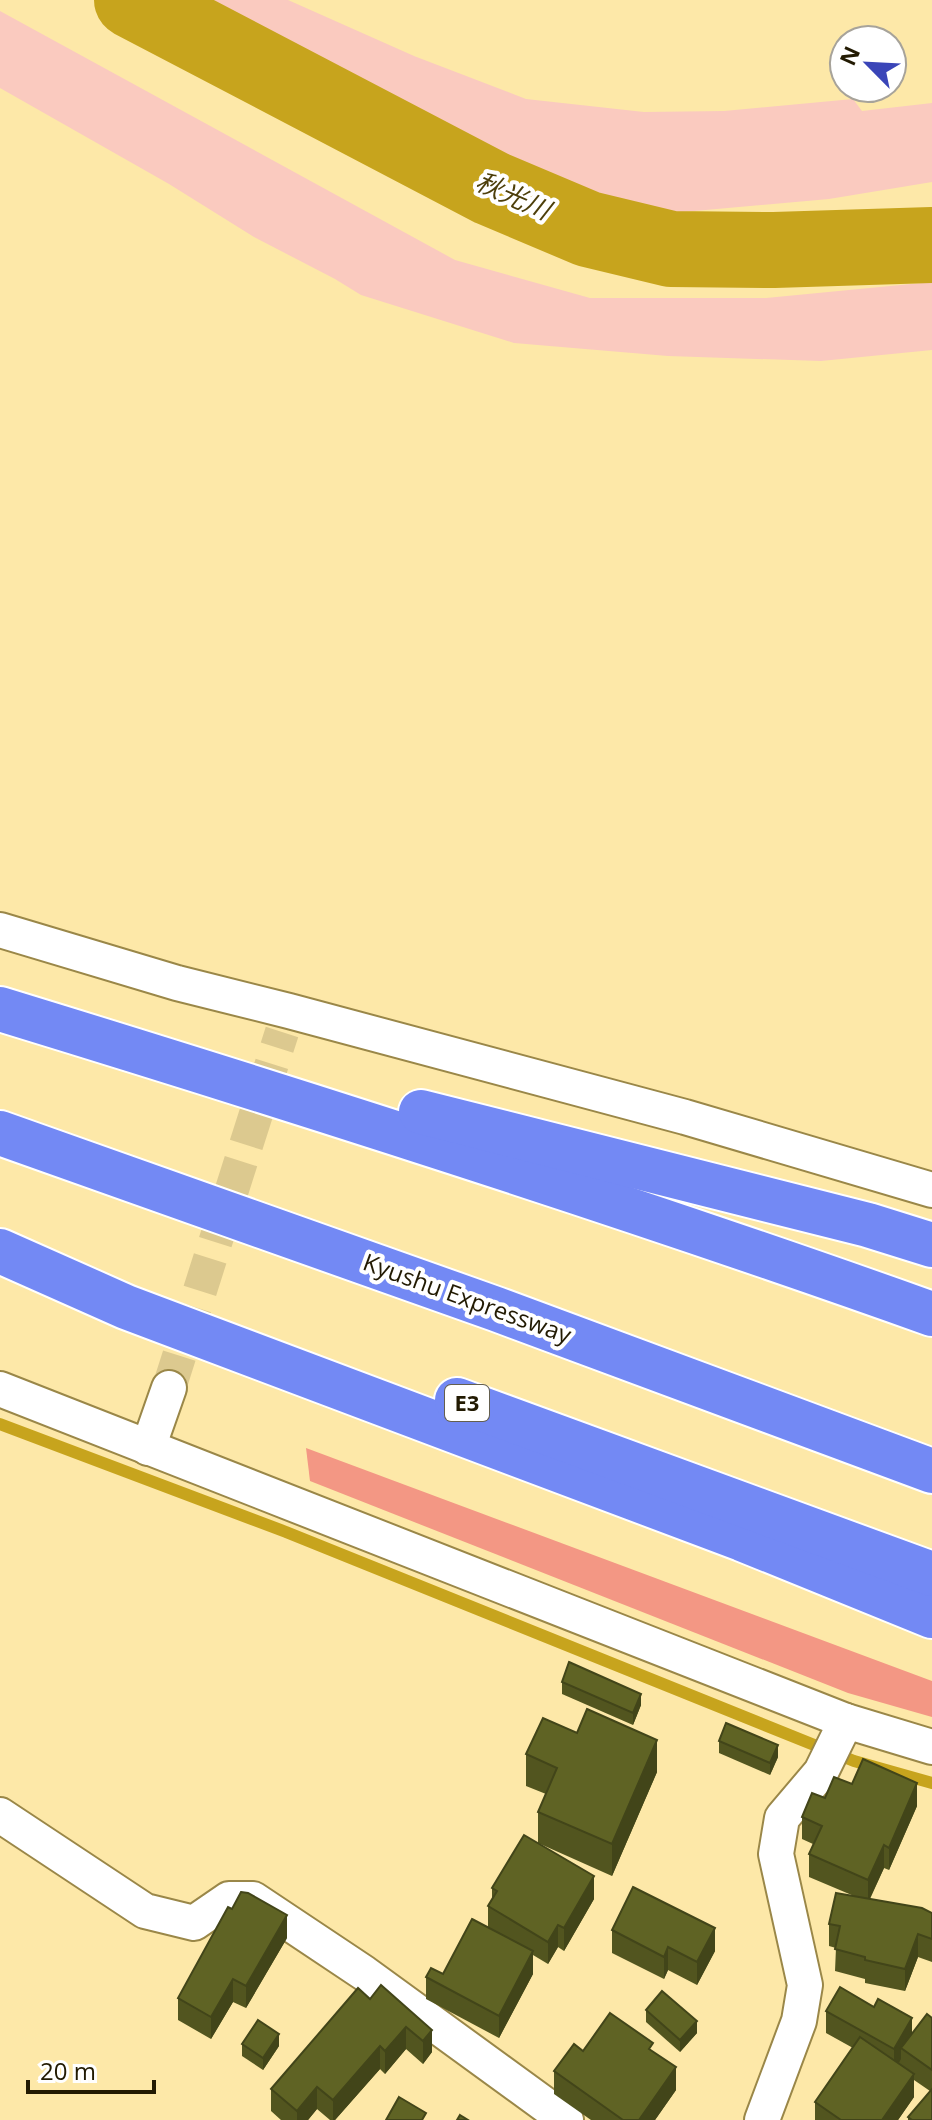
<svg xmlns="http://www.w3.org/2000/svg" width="932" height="2120" font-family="'Open Sans','Noto Sans JP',sans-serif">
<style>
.green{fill:#facabf}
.forest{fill:#f39784}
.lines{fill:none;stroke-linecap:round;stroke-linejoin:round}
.stream{stroke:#c7a41d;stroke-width:12}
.river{stroke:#c7a41d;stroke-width:76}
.minor-tunnel{stroke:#dcc98f;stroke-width:34;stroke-dasharray:34 17;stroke-linecap:butt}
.minor-casing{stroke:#9a8748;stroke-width:38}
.motorway-casing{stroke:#fff;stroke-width:48}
.minor{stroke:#fff;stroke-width:34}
.motorway{stroke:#7389f4;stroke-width:44}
.wall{fill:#52551f}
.shaded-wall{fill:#424519}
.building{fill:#5f6324;stroke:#424519;stroke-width:2}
.labels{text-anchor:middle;stroke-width:8;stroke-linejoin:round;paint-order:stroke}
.shield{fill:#fff;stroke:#645f4e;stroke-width:2}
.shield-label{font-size:22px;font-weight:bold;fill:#221a02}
.street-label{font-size:24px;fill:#221a02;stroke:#fff}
.water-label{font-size:26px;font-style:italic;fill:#4d3f0b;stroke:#fff}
</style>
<rect width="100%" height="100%" fill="#fde8a8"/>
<!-- green -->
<g class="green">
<path d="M202 0H288L414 56 526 99 644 112 724 111 853 99 862 111 932 103V182L829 199 661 214 505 172Z"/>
<path d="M0 11 455 260 590 298H766L932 282V350L821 361 668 356 514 343 361 295 335 279 254 237 169 184 0 88Z"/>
</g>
<!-- forest -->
<path class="forest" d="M306 1448 932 1681V1717L848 1693 310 1481Z"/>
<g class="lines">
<!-- stream -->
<path class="stream" d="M0 1424 286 1532 854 1761 932 1783"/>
<!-- river -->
<path class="river" d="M132 0 491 188 588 229 671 249 774 250 932 245"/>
<!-- minor-tunnel -->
<path class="minor-tunnel" d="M169 1388 282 1032"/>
<!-- minor casing -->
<g class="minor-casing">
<g id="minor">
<path d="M0 930 177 983 289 1011 685 1117 932 1190"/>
<path d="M0 1389 846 1721 932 1747"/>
<path d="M148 1448 169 1388"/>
<path d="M0 1815 145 1911 194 1923 229 1899H253L364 1973 566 2120"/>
<path d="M762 2120 799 2021 805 1985 776 1854 782 1818 821 1772 846 1721"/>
</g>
</g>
<!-- motorway casing -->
<g class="motorway-casing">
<g id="motorway">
<path d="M0 1009C313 1105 624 1204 932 1314"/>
<path d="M421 1112 868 1225 932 1245"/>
<path d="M0 1133 496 1309 932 1471"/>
<path d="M0 1251 126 1307 742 1539 932 1616"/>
<path d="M457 1400 932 1574"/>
</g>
</g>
<!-- minor -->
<use href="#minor" class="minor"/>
<!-- motorway -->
<use href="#motorway" class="motorway"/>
</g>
<!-- wall -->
<g class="wall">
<path d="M562 1682 641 1705 633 1725 562 1694Z"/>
<path d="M719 1741 778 1757 770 1775 719 1753Z"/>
<path d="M526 1754 657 1772 612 1876 538 1843V1812L546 1794 526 1786Z"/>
<path d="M852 1784 917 1806 889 1870 884 1868 870 1899 932 1913V1962L918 1957 905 1991 865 1983V1979L835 1971 836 1948 829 1946V1924L854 1896 809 1877V1854L813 1844 802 1839V1817L825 1798Z"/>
<path d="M492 1888 594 1899 564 1951 558 1947 548 1964 533 1955V1974L499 2038 426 1999V1977L443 1974 488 1927V1906L492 1899Z"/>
<path d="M612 1930 715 1951 697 1985 668 1970 664 1979 612 1953Z"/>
<path d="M287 1938 246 2008 233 2002 211 2039 178 2020V1998Z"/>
<path d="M381 1985 432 2052 423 2064 406 2049 385 2074 380 2069 335 2120H330L317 2109 308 2120H281L271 2111V2089L370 1999Z"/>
<path d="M646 2010 697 2033 680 2052 646 2022Z"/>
<path d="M826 2011 912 2034 932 2018V2120H908V2117L930 2091 914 2080V2097L898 2120H815V2102L853 2048 826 2033Z"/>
<path d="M242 2044 279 2046 263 2070 242 2056Z"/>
<path d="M583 2051 653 2052 676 2090 655 2120H591L554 2094V2071Z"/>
</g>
<!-- shaded-wall -->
<g class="shaded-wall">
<path d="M641 1694V1705L633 1725V1713Z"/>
<path d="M657 1740V1772L612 1876V1844Z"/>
<path d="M778 1745V1757L770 1775V1763Z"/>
<path d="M917 1783V1806L889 1870V1848Z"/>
<path d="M884 1845V1868L868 1902V1880Z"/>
<path d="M594 1876V1899L564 1951V1928Z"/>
<path d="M287 1915V1938L246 2008V1986Z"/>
<path d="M558 1925V1947L548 1964V1942Z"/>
<path d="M715 1928V1951L697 1985V1962Z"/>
<path d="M918 1934V1957L905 1991V1969Z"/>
<path d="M668 1947V1970L664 1979V1957Z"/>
<path d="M533 1951V1974L499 2038V2016Z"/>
<path d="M233 1979V2002L211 2039V2017Z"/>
<path d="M912 2018V2041L901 2048V2059L894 2072V2049Z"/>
<path d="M697 2021V2033L680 2052V2040Z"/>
<path d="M406 2027V2049L385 2074V2051Z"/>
<path d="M432 2030V2052L423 2064V2041Z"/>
<path d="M279 2034V2046L263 2070V2058Z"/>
<path d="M380 2046V2069L335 2120H333V2100Z"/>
<path d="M676 2067V2090L655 2120H639Z"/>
<path d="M914 2074V2097L898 2120H882Z"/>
<path d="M317 2087V2109L308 2120H297V2111Z"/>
</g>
<!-- building -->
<g class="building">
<path d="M569 1662 641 1694 633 1713 562 1682Z"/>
<path d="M587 1709 657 1740 612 1844 538 1812 557 1768 526 1754 543 1718 577 1733Z"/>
<path d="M726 1723 778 1745 770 1763 719 1741Z"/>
<path d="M863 1759 917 1783 889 1848 884 1845 868 1880 809 1854 822 1826 802 1817 812 1793 825 1798 834 1777 852 1784Z"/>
<path d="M524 1835 594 1876 564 1928 558 1925 548 1942 488 1906 497 1891 492 1888Z"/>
<path d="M633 1887 715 1928 697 1962 668 1947 664 1957 612 1930Z"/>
<path d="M241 1892 248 1893 287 1915 246 1986 233 1979 211 2017 178 1998 228 1907 232 1909Z"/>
<path d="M836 1893 922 1908 932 1913V1939L918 1934 905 1969 865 1960V1957L835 1949 840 1926 829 1924Z"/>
<path d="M472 1919 533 1951 499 2016 426 1977 431 1968 443 1974Z"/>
<path d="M381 1985 432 2030 423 2041 406 2027 385 2051 380 2046 333 2100 317 2087 297 2111 271 2089 358 1988 370 1999Z"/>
<path d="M840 1987 874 2007 878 1999 912 2018 894 2049 826 2011Z"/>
<path d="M662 1991 697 2021 680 2040 646 2010Z"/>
<path d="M610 2013 653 2043 649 2049 676 2067 639 2120H623L554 2071 574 2044 583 2051Z"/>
<path d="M927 2014 932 2018V2070L901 2048Z"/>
<path d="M258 2020 279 2034 263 2058 242 2044Z"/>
<path d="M860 2037 914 2074 882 2120H841L815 2102Z"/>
<path d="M932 2089V2120H912L908 2117Z"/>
<path d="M399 2097 426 2113 422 2120H386Z"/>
<path d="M460 2115 468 2120H457Z"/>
</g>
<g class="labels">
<!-- shield labels -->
<rect class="shield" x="445" y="1385" width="44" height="36" rx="6"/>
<g class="shield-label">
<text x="467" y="1411">E3</text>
</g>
<!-- street labels -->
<g class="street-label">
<text transform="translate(467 1299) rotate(20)" y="8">Kyushu Expressway</text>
</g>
<!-- water labels -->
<g class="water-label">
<text transform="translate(513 196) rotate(24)" y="9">秋光川</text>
</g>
</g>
<!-- north arrow -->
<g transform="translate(868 64) rotate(294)"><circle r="38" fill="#ffffff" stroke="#a7a39a" stroke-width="2"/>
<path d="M0-6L14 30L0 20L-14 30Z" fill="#3a45b8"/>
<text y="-12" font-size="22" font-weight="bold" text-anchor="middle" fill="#221a02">N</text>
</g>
<!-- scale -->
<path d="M28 2080v12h126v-12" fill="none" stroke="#221a02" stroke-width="4"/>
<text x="40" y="2080" font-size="24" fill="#221a02" stroke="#ffffff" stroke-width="6" paint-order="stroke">20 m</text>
</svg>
